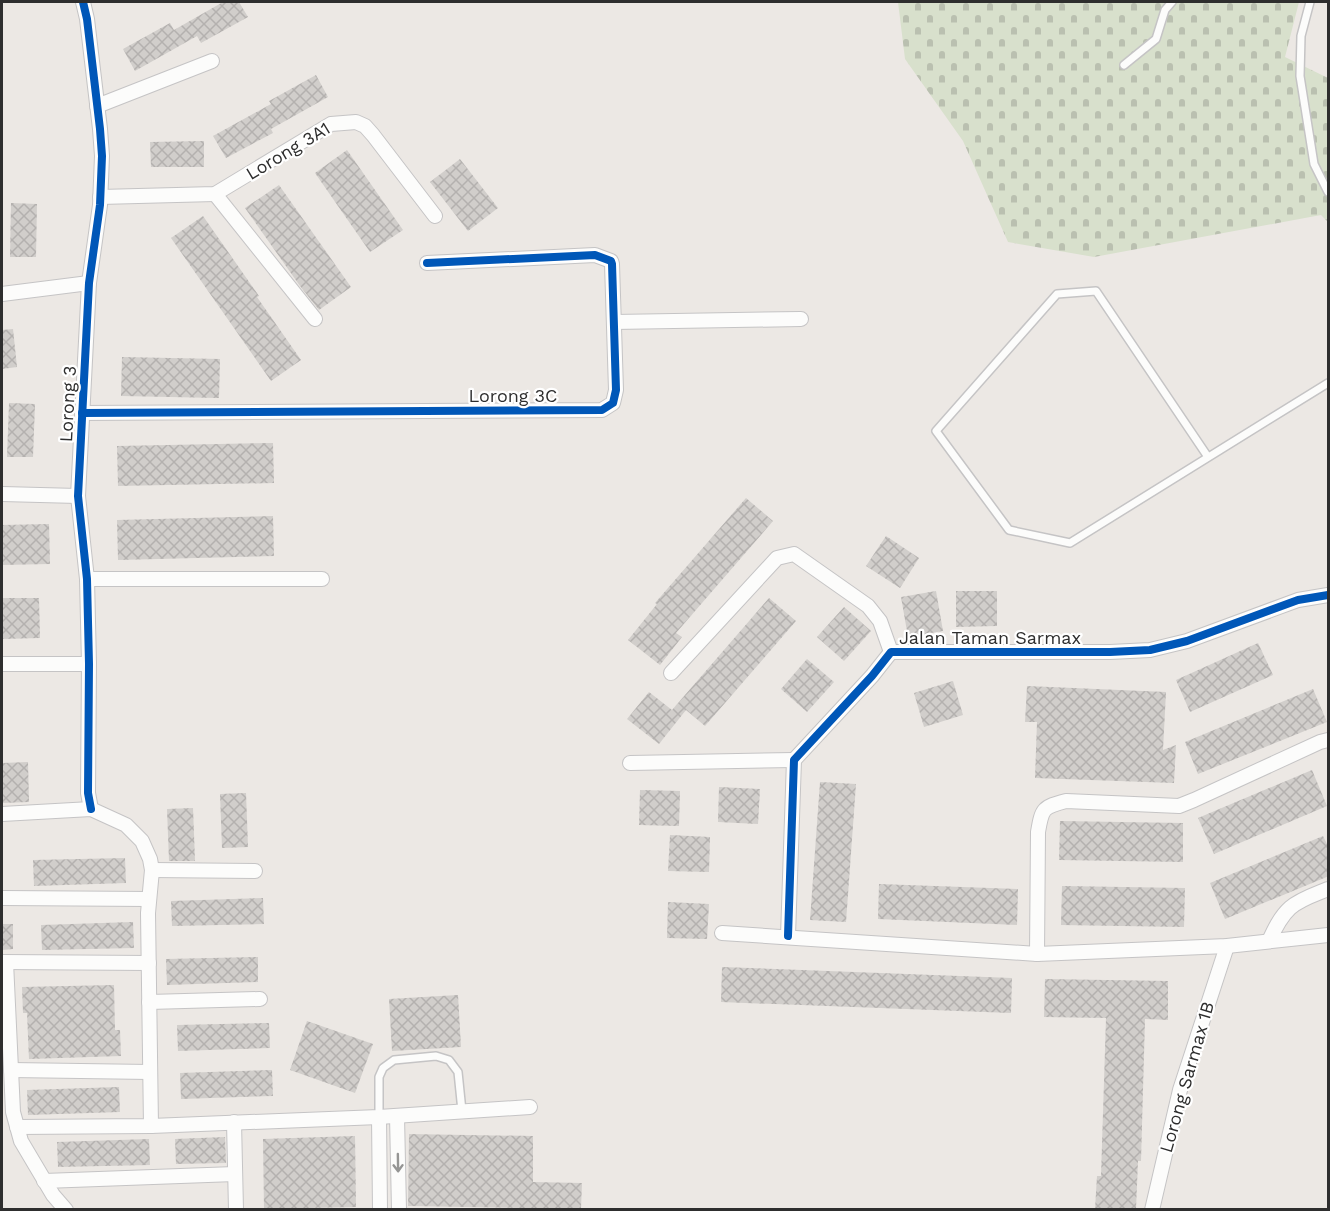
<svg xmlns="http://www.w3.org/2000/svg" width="1330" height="1211" font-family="'Work Sans',sans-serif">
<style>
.cemetery{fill:url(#cemetery-stones)}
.building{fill:url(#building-cross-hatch)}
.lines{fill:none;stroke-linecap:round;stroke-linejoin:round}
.lane-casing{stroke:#c5c4c5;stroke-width:10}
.street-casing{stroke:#c5c4c5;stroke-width:16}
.lane{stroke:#fcfcfb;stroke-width:7}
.street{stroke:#fcfcfb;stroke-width:14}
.cycleway-casing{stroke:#fff;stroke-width:11}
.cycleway{stroke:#0057b8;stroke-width:8}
.oneway{stroke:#959594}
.labels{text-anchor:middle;stroke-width:4.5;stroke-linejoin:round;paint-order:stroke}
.street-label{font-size:18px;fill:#2e2e2e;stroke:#fff}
</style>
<defs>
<pattern id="cemetery-stones" width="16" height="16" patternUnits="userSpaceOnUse" patternTransform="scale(1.5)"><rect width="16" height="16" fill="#d8e0cc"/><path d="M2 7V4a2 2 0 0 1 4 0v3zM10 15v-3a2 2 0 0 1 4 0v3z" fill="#bac0b0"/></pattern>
<pattern id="building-cross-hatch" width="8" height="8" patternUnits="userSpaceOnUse" patternTransform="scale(1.5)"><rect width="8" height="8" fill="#d1cecb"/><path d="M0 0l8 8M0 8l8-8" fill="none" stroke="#b4b1af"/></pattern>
</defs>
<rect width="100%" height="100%" fill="#ece8e4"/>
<!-- cemetery -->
<path class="cemetery" d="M898 2H1299L1285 57 1328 78V222L1321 215 1094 257 1008 242 963 141 905 59Z"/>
<!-- building -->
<g class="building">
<path d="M223 2H239L248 17 201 43 197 36 135 71 123 49 170 23 174 30Z"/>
<path d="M316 75 328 97 271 129 273 133 226 158 213 136 271 104 269 101Z"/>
<path d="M204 141V167H151L150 142Z"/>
<path d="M347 150 403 230 370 252 315 173Z"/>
<path d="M460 159 498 208 468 231 430 182Z"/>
<path d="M279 185 351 287 319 310 300 286 245 208Z"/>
<path d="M11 203 37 204 36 257H10Z"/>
<path d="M203 216 259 296 257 297 301 360 271 381 171 238Z"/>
<path d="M13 329 17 367 2 369V330Z"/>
<path d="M122 357 220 359 219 398 121 396Z"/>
<path d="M9 403 35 404 33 457H7Z"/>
<path d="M273 443 274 483 118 486 117 446Z"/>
<path d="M746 498 773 521 676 633 682 637 660 665 628 640 657 604 655 603Z"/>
<path d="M273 516 274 556 118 560 117 520Z"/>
<path d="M49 524 50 564 2 565V525Z"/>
<path d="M886 536 919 558 900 588 866 566Z"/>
<path d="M936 591 943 631 908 637 901 597Z"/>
<path d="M956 591H997V626L956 627Z"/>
<path d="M2 598H39L40 638 2 639Z"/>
<path d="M769 598 796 621 705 726 686 710 659 744 627 719 649 692 672 710Z"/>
<path d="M844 607 871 631 844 661 817 637Z"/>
<path d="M1258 643 1273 675 1190 712 1176 680Z"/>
<path d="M807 659 834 682 807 712 781 689Z"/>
<path d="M953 681 963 715 924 727 914 693Z"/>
<path d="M1027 686 1166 692 1163 750 1176 745 1174 783 1035 778 1037 722H1025Z"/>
<path d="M1313 689 1327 722 1198 774 1185 742Z"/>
<path d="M28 762 29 802 2 803V763Z"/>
<path d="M1312 770 1327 806 1214 854 1198 818Z"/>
<path d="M820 782 856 784 846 922 810 920Z"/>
<path d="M719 787 760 789 758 824 718 822Z"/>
<path d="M640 790 680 791 679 826 639 825Z"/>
<path d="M246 793 248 847 222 848 220 794Z"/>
<path d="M193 808 195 861H169L167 809Z"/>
<path d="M1060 821 1183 823V862L1059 860Z"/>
<path d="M670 835 710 837 709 872 668 871Z"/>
<path d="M1323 836 1329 848V876L1225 919 1210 883Z"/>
<path d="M125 858 126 883 34 886 33 860Z"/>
<path d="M879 884 1018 889 1017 925 878 919Z"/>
<path d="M1062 886 1185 888 1184 927 1061 925Z"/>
<path d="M263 898 264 924 172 926 171 901Z"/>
<path d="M668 902 709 904 707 939 667 938Z"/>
<path d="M133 922 134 948 42 950 41 925Z"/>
<path d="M2 924H13V949L2 950Z"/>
<path d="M258 957V982L167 985 166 959Z"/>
<path d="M722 967 1012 978 1011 1013 721 1002Z"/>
<path d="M1045 979 1168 981V1020L1145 1019 1141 1161H1138L1136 1209H1095L1097 1176H1101L1106 1018 1044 1017Z"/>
<path d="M114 985 115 1030H120L121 1056 29 1059 27 1013H23L22 987Z"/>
<path d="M458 995 461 1047 392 1051 389 999Z"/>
<path d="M307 1021 373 1044 355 1093 290 1070Z"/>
<path d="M269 1023 270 1048 178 1051 177 1025Z"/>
<path d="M272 1070 273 1096 181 1099 180 1073Z"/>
<path d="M119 1087 120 1112 28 1115 27 1090Z"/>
<path d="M409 1134 533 1136V1182L582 1183 581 1209 408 1206Z"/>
<path d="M355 1136 356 1207 264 1209 263 1139Z"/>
<path d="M225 1137 226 1163 176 1164 175 1139Z"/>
<path d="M149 1139 150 1165 58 1167 57 1142Z"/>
</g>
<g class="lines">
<!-- lane casing -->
<g class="lane-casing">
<g id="lane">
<path d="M1310 2 1301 36 1300 76 1314 164 1328 192"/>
<path d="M1124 65 1156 39 1165 10 1172 2"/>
<path d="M1208 457 1096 291 1057 294 936 431 1009 530 1070 543 1328 383"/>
<path d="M379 1117V1077L383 1068 394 1060 436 1056 449 1060 458 1072 462 1111"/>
</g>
</g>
<!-- street casing -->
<g class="street-casing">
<g id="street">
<path d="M83 2 87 19 100 129 102 156 100 205 89 283 78 496 87 579 89 664 88 793 91 809"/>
<path d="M97 106 212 61"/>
<path d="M215 194 315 319"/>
<path d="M100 197 215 194 331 124 356 122 365 126 373 135 435 216"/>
<path d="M2 294 89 283"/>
<path d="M614 322 801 319"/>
<path d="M82 413 602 410 613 403 616 390 612 264 611 261 595 255 427 263"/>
<path d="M2 494 78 496"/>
<path d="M87 579H322"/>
<path d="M2 664H89"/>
<path d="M671 673 777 558 794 554 868 606 880 621 891 652"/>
<path d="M630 763 794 760"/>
<path d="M2 814 91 809 126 825 142 841 150 859 152 870 148 913 151 1126"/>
<path d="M152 870 255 871"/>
<path d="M2 898 149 899"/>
<path d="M722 933 1037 954 1227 946 1328 935"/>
<path d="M788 936 794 760 872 676 891 652H1110L1150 650 1187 641 1298 600 1328 595"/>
<path d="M1269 941C1274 930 1280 917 1290 908 1300 899 1316 894 1328 889"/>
<path d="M1037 954 1038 832C1042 808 1043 807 1066 801L1179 806 1194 800 1320 742 1328 740"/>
<path d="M2 962 149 963"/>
<path d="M6 962 13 1112 21 1141 53 1195 66 1210"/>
<path d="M149 1002 260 999"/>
<path d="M11 1070 150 1072"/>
<path d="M397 1116 399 1210"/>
<path d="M379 1117 380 1210"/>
<path d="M234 1122 236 1210"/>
<path d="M17 1127 151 1126 379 1117 530 1107"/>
<path d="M44 1181 235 1174"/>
<path d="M1152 1210 1180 1090 1227 946"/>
</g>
</g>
<!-- lane -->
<use href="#lane" class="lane"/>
<!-- street -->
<use href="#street" class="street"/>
<!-- cycleway casing -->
<g class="cycleway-casing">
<g id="cycleway">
<path d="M83 2 87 19 100 129 102 156 100 205 89 283 78 496 87 579 89 664 88 793 91 809"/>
<path d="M82 413 602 410 613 403 616 390 612 264 611 261 595 255 427 263"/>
<path d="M788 936 794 760 872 676 891 652H1110L1150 650 1187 641 1298 600 1328 595"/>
</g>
</g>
<!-- cycleway -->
<use href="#cycleway" class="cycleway"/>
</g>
<!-- one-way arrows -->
<defs><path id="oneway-shaft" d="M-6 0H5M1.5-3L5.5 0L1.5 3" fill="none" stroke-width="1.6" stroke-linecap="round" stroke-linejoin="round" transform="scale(1.5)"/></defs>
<use class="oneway" href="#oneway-shaft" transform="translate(398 1163) rotate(89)"/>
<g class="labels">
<!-- street labels -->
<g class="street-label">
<text transform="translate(288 151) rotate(-31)" y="6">Lorong 3A1</text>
<text x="513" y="402">Lorong 3C</text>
<text transform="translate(68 404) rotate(-87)" y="6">Lorong 3</text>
<text x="990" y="644">Jalan Taman Sarmax</text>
<text transform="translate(1187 1077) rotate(-74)" y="6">Lorong Sarmax 1B</text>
</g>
</g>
<!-- border -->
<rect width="1330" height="1211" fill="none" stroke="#2e2e2e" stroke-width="6"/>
</svg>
